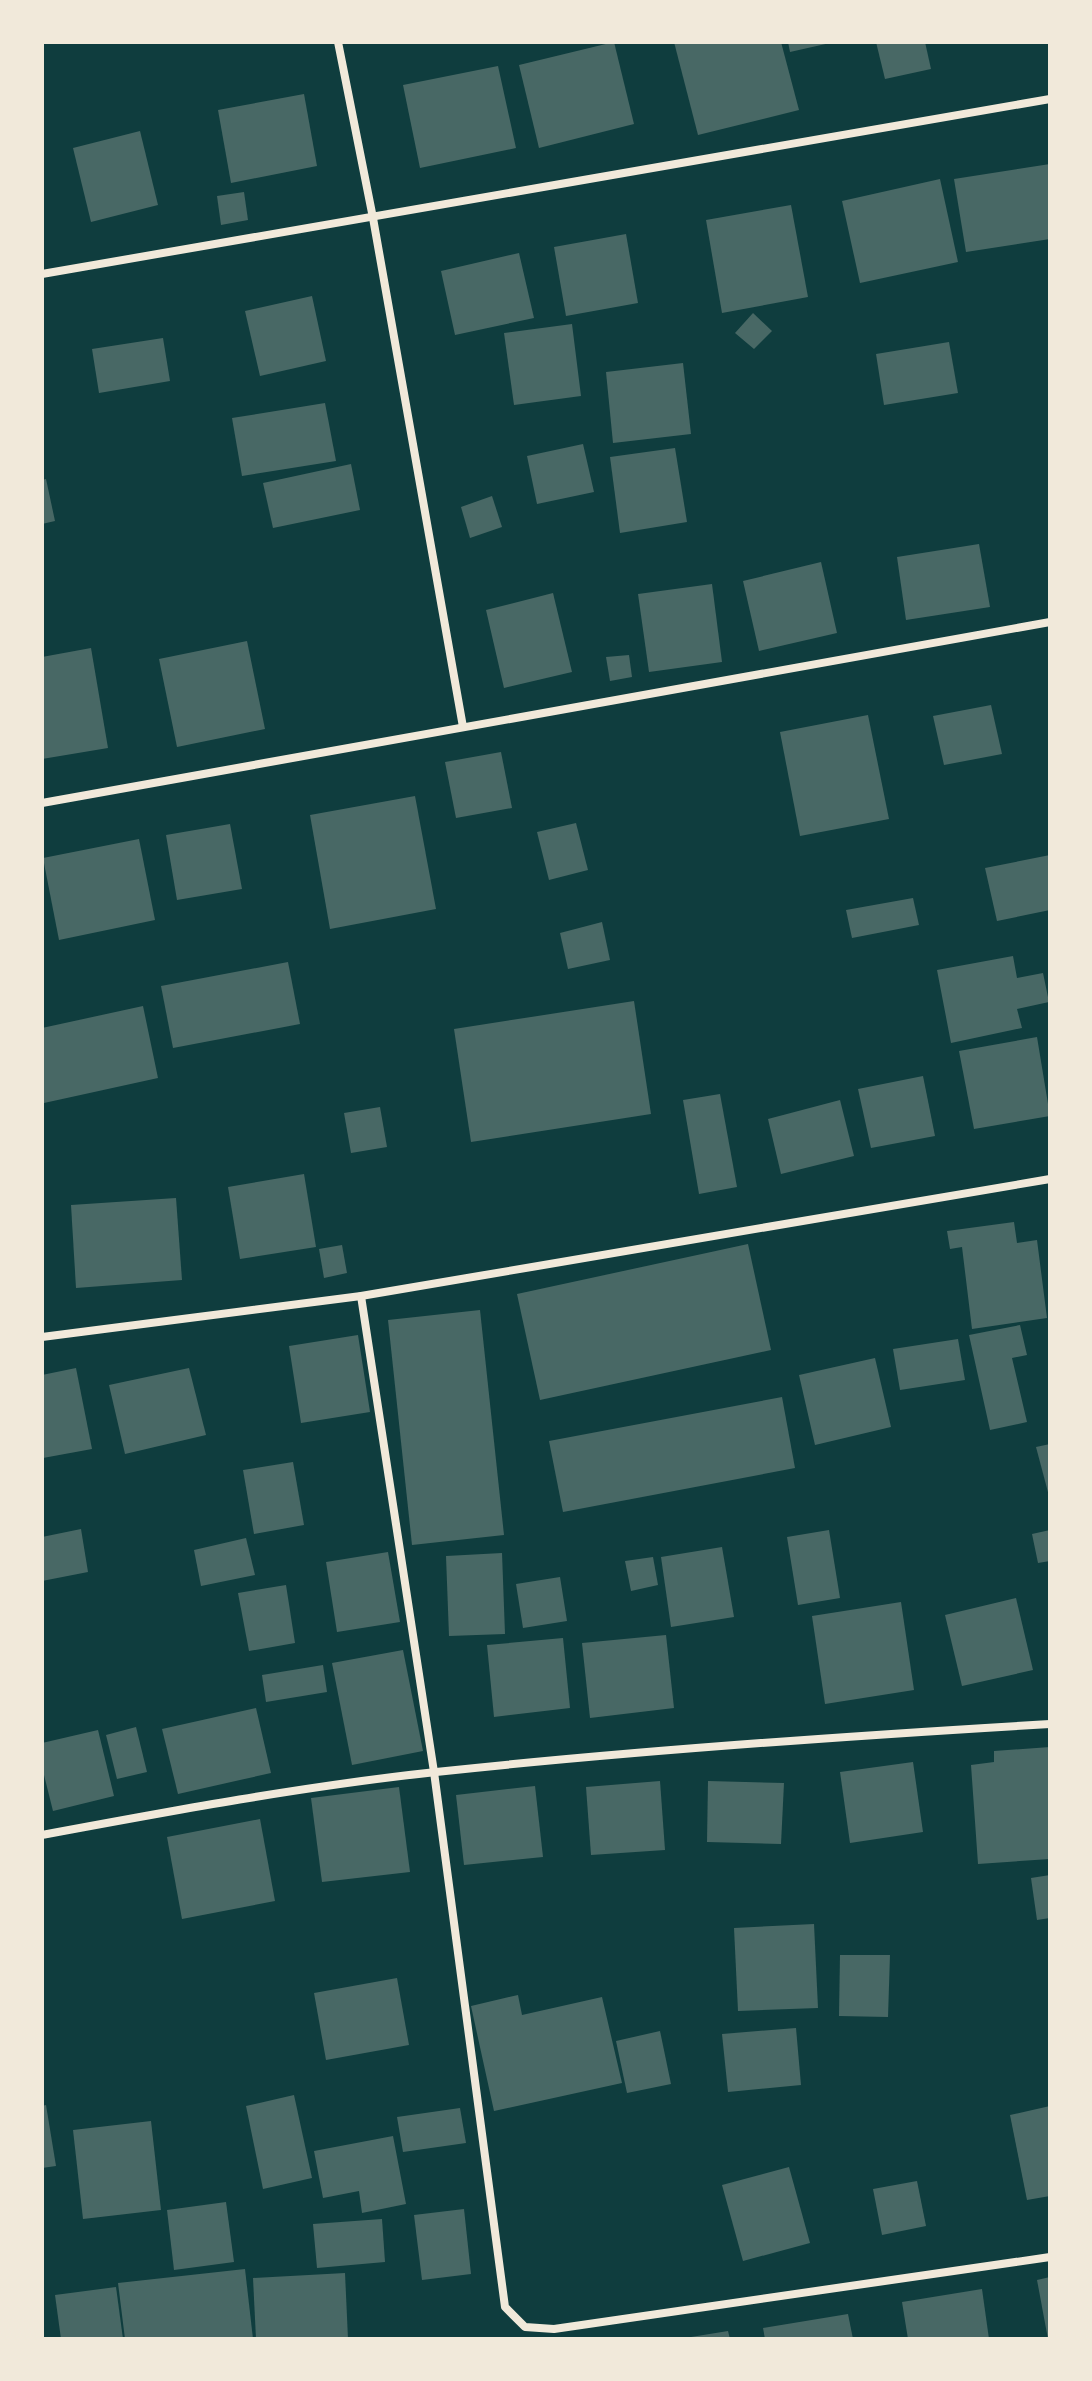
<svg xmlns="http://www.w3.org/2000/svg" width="1092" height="2381" font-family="'IBM Plex Sans',sans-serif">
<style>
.building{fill:#486865}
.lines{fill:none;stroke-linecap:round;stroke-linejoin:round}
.minor{stroke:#f1e9da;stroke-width:8}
</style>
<rect width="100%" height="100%" fill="#0f3d3e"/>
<!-- building -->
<g class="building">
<path d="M614 42 634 124 539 148 519 65Z"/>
<path d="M674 42H781L799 110 698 135Z"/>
<path d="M788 42H830V43L790 52Z"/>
<path d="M876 42H925L931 69 885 79Z"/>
<path d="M498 66 516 148 420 168 403 85Z"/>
<path d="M304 94 317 166 231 183 218 110Z"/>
<path d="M140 131 158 205 91 222 73 148Z"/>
<path d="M1050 164V239L966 252 954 179Z"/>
<path d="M940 179 958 262 860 283 842 201Z"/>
<path d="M244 192 248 220 221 225 217 196Z"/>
<path d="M791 205 808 297 722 313 706 220Z"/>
<path d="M626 234 638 303 566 316 554 247Z"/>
<path d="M519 253 534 318 455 335 441 271Z"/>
<path d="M312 296 326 361 260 376 245 311Z"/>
<path d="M753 313 772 331 754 349 735 333Z"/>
<path d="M572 324 581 396 514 405 504 333Z"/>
<path d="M163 338 170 381 99 393 92 349Z"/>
<path d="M949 342 958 393 884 405 876 354Z"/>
<path d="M683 363 691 434 613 443 606 372Z"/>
<path d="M325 403 336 461 242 476 232 418Z"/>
<path d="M583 444 594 492 537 504 527 456Z"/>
<path d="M675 448 687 522 620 533 610 457Z"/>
<path d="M351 464 360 510 273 528 263 483Z"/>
<path d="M46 479 55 521 42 524V480Z"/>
<path d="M492 496 502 527 470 538 461 507Z"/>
<path d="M979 544 990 607 906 620 897 557Z"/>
<path d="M821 562 837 633 759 651 743 581Z"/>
<path d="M712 584 722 662 649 672 638 594Z"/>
<path d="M553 593 572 672 504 688 486 610Z"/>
<path d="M247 641 265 729 177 747 159 659Z"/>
<path d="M91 648 108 748 42 759V657Z"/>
<path d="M629 655 632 677 610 681 606 657Z"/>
<path d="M991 705 1002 754 944 765 933 716Z"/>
<path d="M868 715 889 819 800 836 780 732Z"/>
<path d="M501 752 512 808 456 818 445 762Z"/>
<path d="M415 796 436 909 330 929 310 815Z"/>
<path d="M576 823 588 870 549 880 537 832Z"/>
<path d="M230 824 242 889 177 900 166 835Z"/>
<path d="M139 839 155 920 59 940 43 858Z"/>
<path d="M1050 855V910L997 921 985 868Z"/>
<path d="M913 898 919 925 852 938 846 910Z"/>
<path d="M602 922 610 960 568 969 560 933Z"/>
<path d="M1013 956 1017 978 1043 973 1049 1002 1017 1009 1022 1028 951 1043 937 970Z"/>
<path d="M288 962 300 1024 173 1048 161 986Z"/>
<path d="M634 1001 651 1114 471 1142 454 1029Z"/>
<path d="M143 1006 158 1078 44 1103 42 1028Z"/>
<path d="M1037 1037 1050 1116 974 1129 959 1051Z"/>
<path d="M923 1076 935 1136 871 1148 858 1089Z"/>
<path d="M720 1094 737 1187 699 1194 683 1100Z"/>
<path d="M840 1100 854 1156 781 1174 768 1119Z"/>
<path d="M380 1107 387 1147 351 1153 344 1113Z"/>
<path d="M304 1174 316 1247 240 1259 228 1187Z"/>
<path d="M176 1198 182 1280 76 1288 71 1205Z"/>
<path d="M1014 1222 1017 1243 1037 1240 1047 1318 972 1329 962 1247 950 1249 947 1231Z"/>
<path d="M748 1244 771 1350 540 1400 517 1294Z"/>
<path d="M342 1245 347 1273 324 1278 319 1249Z"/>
<path d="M480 1310 504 1535 412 1545 388 1320Z"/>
<path d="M1020 1325 1027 1355 1012 1358 1027 1422 990 1430 969 1335Z"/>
<path d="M358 1335 370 1412 301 1423 289 1346Z"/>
<path d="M958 1339 965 1380 900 1390 893 1349Z"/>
<path d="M875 1358 891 1427 815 1445 799 1375Z"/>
<path d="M76 1368 92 1449 43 1458 42 1375Z"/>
<path d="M189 1368 206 1435 125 1454 109 1385Z"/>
<path d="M782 1397 795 1468 563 1512 549 1441Z"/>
<path d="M1050 1444V1496H1049L1036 1447Z"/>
<path d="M293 1462 304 1525 254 1534 243 1470Z"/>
<path d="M81 1529 88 1572 42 1581V1537Z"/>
<path d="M829 1530 840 1598 798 1605 787 1537Z"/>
<path d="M1050 1530V1561L1038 1563 1032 1534Z"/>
<path d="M246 1538 255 1575 201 1586 194 1550Z"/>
<path d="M722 1547 734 1617 671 1627 661 1557Z"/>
<path d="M388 1552 400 1622 337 1632 326 1562Z"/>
<path d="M502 1553 505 1634 449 1636 446 1556Z"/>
<path d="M653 1557 658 1585 631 1591 625 1561Z"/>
<path d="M560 1577 567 1621 523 1628 516 1584Z"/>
<path d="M286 1585 295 1643 249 1651 238 1593Z"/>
<path d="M1016 1598 1033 1670 962 1686 945 1615Z"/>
<path d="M901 1602 914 1690 825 1704 812 1616Z"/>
<path d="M666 1635 674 1708 590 1718 582 1643Z"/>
<path d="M563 1638 570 1708 494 1717 487 1645Z"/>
<path d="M403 1650 423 1751 352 1765 332 1663Z"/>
<path d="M323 1665 327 1692 266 1702 262 1675Z"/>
<path d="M256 1708 271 1773 178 1794 162 1729Z"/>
<path d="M136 1727 147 1772 117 1779 106 1735Z"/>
<path d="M98 1730 114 1796 53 1811 42 1767V1743Z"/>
<path d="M1050 1747V1859L978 1864 971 1765 994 1762V1751Z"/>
<path d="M913 1762 923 1832 850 1843 840 1772Z"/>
<path d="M660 1781 665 1850 591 1855 586 1787Z"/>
<path d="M708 1781 784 1783 781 1844 707 1842Z"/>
<path d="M535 1786 543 1857 464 1865 456 1795Z"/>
<path d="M399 1787 410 1872 322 1882 311 1798Z"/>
<path d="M260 1819 275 1901 182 1919 167 1837Z"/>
<path d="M1050 1875V1918L1037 1920 1031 1878Z"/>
<path d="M814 1924 818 2008 738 2011 734 1928Z"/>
<path d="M840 1955H890L888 2017 839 2016Z"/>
<path d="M397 1978 409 2045 326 2060 314 1993Z"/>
<path d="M518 1995 522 2015 602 1997 622 2083 494 2111 471 2006Z"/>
<path d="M796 2028 801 2085 728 2092 722 2034Z"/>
<path d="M660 2031 671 2084 627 2093 616 2041Z"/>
<path d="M294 2095 312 2178 263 2189 246 2106Z"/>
<path d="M46 2105 56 2166 42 2168V2106Z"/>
<path d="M1050 2106V2196L1027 2200 1010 2115Z"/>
<path d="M460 2108 466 2143 403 2152 397 2117Z"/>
<path d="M151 2121 161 2210 83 2219 73 2130Z"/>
<path d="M393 2136 406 2204 362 2213 359 2191 323 2198 314 2151Z"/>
<path d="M789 2167 810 2243 743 2261 722 2185Z"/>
<path d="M917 2181 926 2226 882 2235 873 2189Z"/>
<path d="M226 2202 234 2262 174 2270 167 2210Z"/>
<path d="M464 2209 471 2274 422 2280 414 2215Z"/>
<path d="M382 2219 385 2262 317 2268 313 2224Z"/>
<path d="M245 2269 253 2339H125L118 2283Z"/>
<path d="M345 2273 348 2339H256L253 2278Z"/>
<path d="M1050 2277V2339H1048L1037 2280Z"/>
<path d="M116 2287 123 2339H61L55 2295Z"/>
<path d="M982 2289 989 2339H908L902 2302Z"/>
<path d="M848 2314 853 2339H765L763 2328Z"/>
<path d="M728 2331 730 2339H691V2337Z"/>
</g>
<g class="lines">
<!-- minor -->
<g class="minor">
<path d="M338 42 373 218 463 727"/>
<path d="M42 274 1050 99"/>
<path d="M42 803 1050 622"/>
<path d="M361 1296 434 1772 505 2307 525 2327 554 2329 1050 2257"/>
<path d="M42 1337 361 1296 1050 1179"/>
<path d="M42 1835C171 1811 305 1786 436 1772 640 1750 845 1736 1050 1724"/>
</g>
</g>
<!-- border -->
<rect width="1092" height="2381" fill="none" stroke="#f1e9da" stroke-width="88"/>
</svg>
